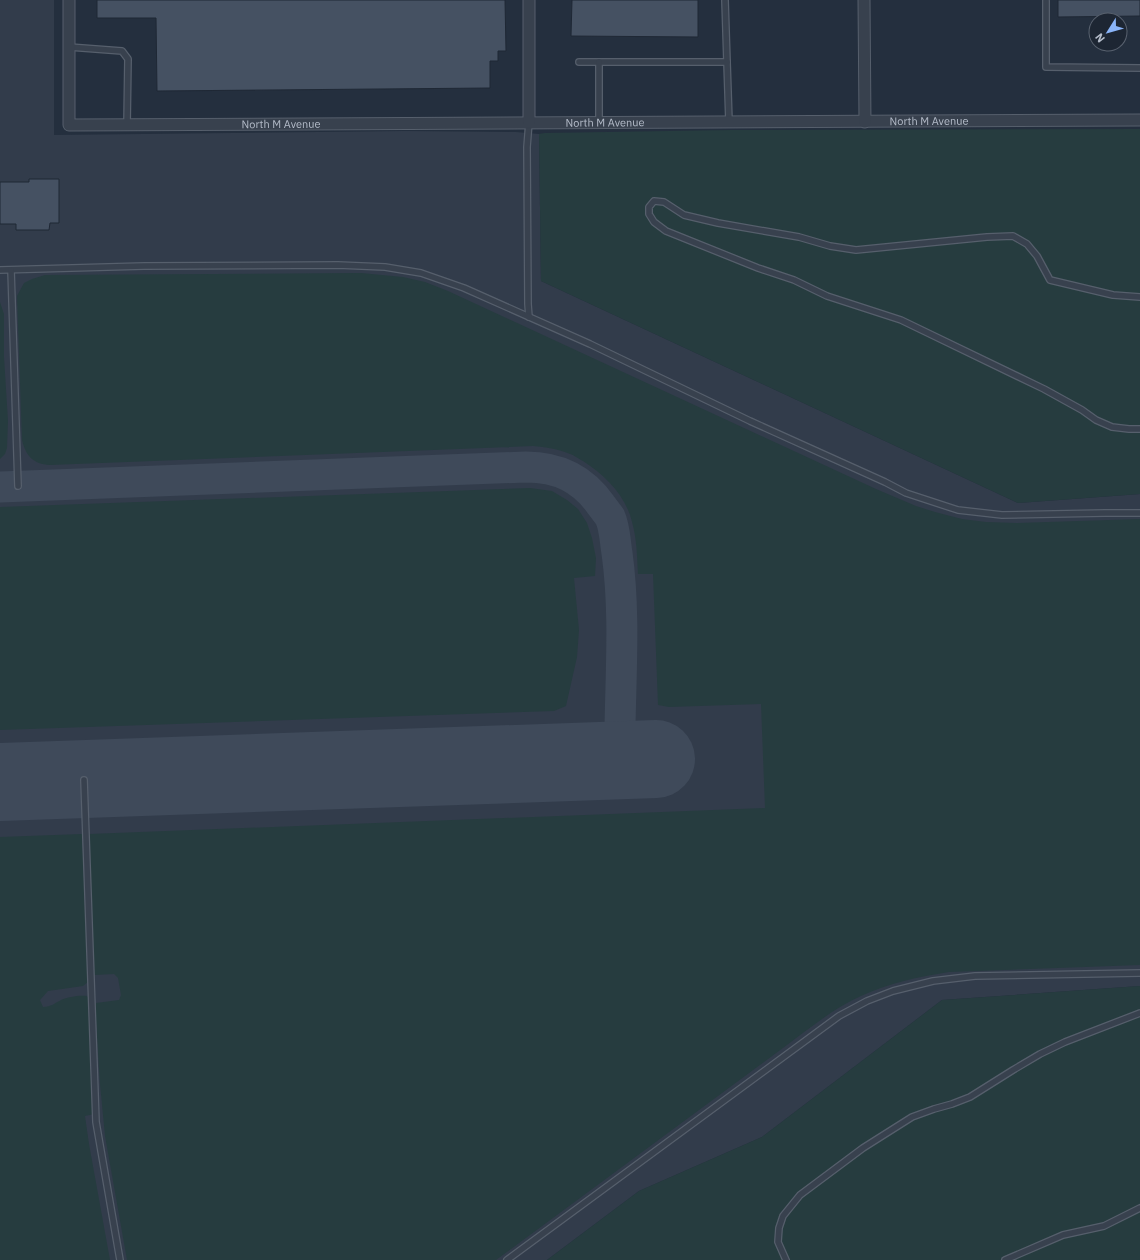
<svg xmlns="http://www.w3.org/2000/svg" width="1140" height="1260" font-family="'IBM Plex Sans',sans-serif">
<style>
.airport{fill:#323c4b}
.green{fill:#263c3f}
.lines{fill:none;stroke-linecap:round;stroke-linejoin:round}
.taxiway{stroke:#3f4a5a;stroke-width:31}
.runway{stroke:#3f4a5a;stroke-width:78}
.building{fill:#455162;stroke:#1f2835}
.lane-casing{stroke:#565f6c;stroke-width:8}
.street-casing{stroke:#565f6c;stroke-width:13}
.lane{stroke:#38414e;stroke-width:5.5}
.street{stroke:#38414e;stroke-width:11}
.labels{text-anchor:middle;stroke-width:3.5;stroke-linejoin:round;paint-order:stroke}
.street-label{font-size:11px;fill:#b4bcc9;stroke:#1d2633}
</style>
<rect width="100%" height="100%" fill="#242f3e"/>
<!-- airport -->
<path class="airport" d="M0 0H54V135L405 131 516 132 539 134 541 281 1018 503 1140 494V986L942 1000 762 1137 639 1191 547 1260H0Z"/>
<!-- green -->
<g class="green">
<path d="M1140 129V494L1018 503 541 281 539 134 545 133 730 130Z"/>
<path d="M361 273 403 277 425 282 448 291 876 489 916 506 935 512 962 519 986 522 1017 523 1140 519V965L949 972C918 977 889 983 861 996 834 1008 810 1028 787 1045L496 1260H127L105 1136 100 1084 95 1006 96 1003 119 1000 121 995 118 978 114 974 94 975 89 834 765 808 761 704 669 707 658 705 653 574H638C637 557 637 539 632 522 626 496 605 475 583 461 579 459 574 455 570 454 558 449 546 447 533 446L50 465C33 464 26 456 22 440L17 296 24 283 32 279 45 275Z"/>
<path d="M0 302 4 314V357L8 421 7 448 5 454 0 459Z"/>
<path d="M530 488 552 491 567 500 578 509 587 523 592 538 596 558 595 576 574 578 579 630 577 657 566 706 554 711 0 730V507Z"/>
<path d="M82 834 88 982 83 986 48 991 40 1000 43 1007C51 1007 55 1003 61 1000 68 997 79 995 87 996L89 999 91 1063 94 1114 85 1116 89 1144 110 1260H0V837Z"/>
<path d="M1140 986V1260H547L639 1191 762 1137 942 1000Z"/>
</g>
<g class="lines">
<!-- taxiway -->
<path class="taxiway" d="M0 487 526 467C558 467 582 478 601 505 604 509 607 513 610 517 615 528 615 542 617 553 625 611 621 669 620 727 617 748 609 753 591 762"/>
<!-- runway -->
<path class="runway" d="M0 782 656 759"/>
</g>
<!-- building -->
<g class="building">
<path d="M97 0H505L506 51H498V61H490V88L157 91 156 18H97Z"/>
<path d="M572 0H698V37L571 36Z"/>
<path d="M1058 0H1140V16L1058 17Z"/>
<path d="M29 179H59V223H50L49 230H16V224H0V182H29Z"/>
</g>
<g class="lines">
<!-- lane casing -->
<g class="lane-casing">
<g id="lane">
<path d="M725 0 727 62"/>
<path d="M1046 1V67L1140 68"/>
<path d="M69 47 122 51 128 59 127 125"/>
<path d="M579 62H727L729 122"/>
<path d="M599 62V123"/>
<path d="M529 122 527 147 528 304 529 317"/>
<path d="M0 270 144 266 338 265 385 267 421 273 464 288 590 344 750 421 885 482 906 493 958 510 1002 515 1105 513H1140"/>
<path d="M11 270 18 486"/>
<path d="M1140 297 1113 295 1050 280 1037 256 1027 244 1013 236 987 237 856 250 830 246 799 237 718 223 684 215 664 202 654 201 649 207V214L654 222 666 231 758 268 794 280 827 296 901 320 1044 389 1082 410 1096 420 1112 427 1129 429H1140"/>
<path d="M84 780 96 1122 120 1260"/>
<path d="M507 1260 839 1016 867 1001 893 991 933 981 975 976 1140 973"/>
<path d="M786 1260 778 1242 779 1228 783 1216 800 1195 863 1148 912 1117 934 1109 952 1104 970 1097 1013 1070 1040 1054 1065 1042 1140 1013"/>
<path d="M1005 1260 1063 1235 1104 1226 1140 1208"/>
</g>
</g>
<!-- street casing -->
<g class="street-casing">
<g id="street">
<path id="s1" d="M69 0V125L1140 120"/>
<path d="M864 0 865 122"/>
<path d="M529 122V0"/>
</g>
</g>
<!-- lane -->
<use href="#lane" class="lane"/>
<!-- street -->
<use href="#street" class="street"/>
</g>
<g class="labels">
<!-- street labels -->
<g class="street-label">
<text dy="4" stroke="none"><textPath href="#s1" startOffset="985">North M Avenue</textPath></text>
<text dy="4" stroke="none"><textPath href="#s1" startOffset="661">North M Avenue</textPath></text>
<text dy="4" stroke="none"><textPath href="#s1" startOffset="337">North M Avenue</textPath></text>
</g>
</g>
<!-- north arrow -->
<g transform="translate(1108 32) rotate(233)"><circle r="19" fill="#1d2633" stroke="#59626f"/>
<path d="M0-3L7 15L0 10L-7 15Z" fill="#8ab4f8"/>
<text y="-6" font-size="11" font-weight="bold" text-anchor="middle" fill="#b4bcc9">N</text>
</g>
</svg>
